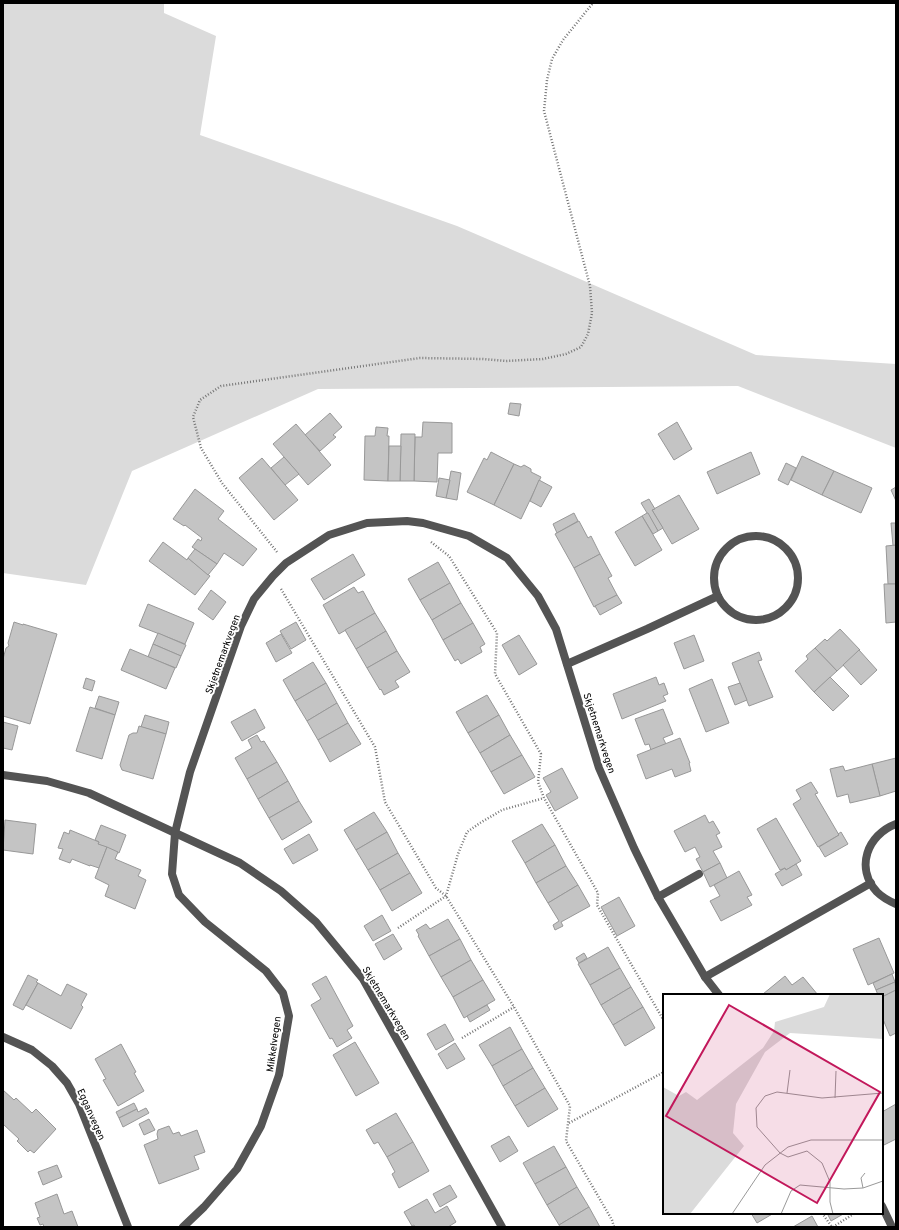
<svg xmlns="http://www.w3.org/2000/svg" width="899" height="1230" font-family="Overpass,sans-serif">
<style>
.green{fill:#dbdbdb}
.building{fill:#c4c4c4;stroke:#989898}
.lines{fill:none;stroke-linecap:round;stroke-linejoin:round}
.path{stroke:#767676;stroke-width:2.5;stroke-dasharray:1 2;stroke-linecap:butt}
.service{stroke:#545454;stroke-width:8}
.minor{stroke:#545454;stroke-width:8}
.labels{text-anchor:middle;stroke-width:4;stroke-linejoin:round;paint-order:stroke}
.street-label{font-size:10px;fill:#000;stroke:#fff}
.inset-road{fill:none;stroke:#999;stroke-width:1}
.view{fill:#c2185b;fill-opacity:0.15;stroke:#c2185b;stroke-width:2}
.inset-edge{fill:none;stroke:#000;stroke-width:2}
</style>
<rect width="100%" height="100%" fill="#fff"/>
<!-- green -->
<path class="green" d="M3 3H164V13L216 36 200 135 457 226 756 355 896 364V448L738 386 318 389 132 471 86 585 3 573Z"/>
<!-- building -->
<g class="building">
<path d="M510 403 521 404 519 416 508 414Z"/>
<path d="M330 413 342 427 333 435 336 437 320 451 305 435Z"/>
<path d="M423 422 452 423V453H438L437 482 414 481 415 437H422Z"/>
<path d="M677 422 692 449 674 460 658 434Z"/>
<path d="M296 424 331 465 308 485 273 444Z"/>
<path d="M376 427 388 428 387 436H389L388 481 364 480 365 436H375Z"/>
<path d="M401 434H415L414 481H400Z"/>
<path d="M389 446H401L400 481H388Z"/>
<path d="M491 452 514 464 494 505 467 492 484 458 487 460Z"/>
<path d="M751 452 760 474 717 494 707 472Z"/>
<path d="M802 456 834 471 822 495 791 480Z"/>
<path d="M284 457 299 474 285 485 271 468Z"/>
<path d="M262 458 298 500 274 520 239 478Z"/>
<path d="M786 463 796 468 788 485 778 480Z"/>
<path d="M514 464 521 467 524 465 531 469V472L541 477 521 519 494 505Z"/>
<path d="M451 471 461 473 457 500 446 498Z"/>
<path d="M834 471 872 488 861 513 822 495Z"/>
<path d="M439 478 450 480 446 498 436 496Z"/>
<path d="M539 480 552 487 541 507 530 501Z"/>
<path d="M896 487V501L891 490Z"/>
<path d="M195 489 224 511 218 519 257 549 243 566 224 553 217 564 195 549 192 547 198 539 201 541 202 538 185 525 184 526 173 519Z"/>
<path d="M679 495 699 529 672 544 652 510Z"/>
<path d="M649 499 655 509 652 510 663 528 658 531 641 503Z"/>
<path d="M574 513 578 521 557 533 553 524Z"/>
<path d="M647 513H648L658 531 653 534 642 516Z"/>
<path d="M642 516 662 550 635 566 615 532Z"/>
<path d="M579 521 588 538 591 536 600 554 574 568 555 534Z"/>
<path d="M891 523H896V545L893 546Z"/>
<path d="M163 542 187 560 188 558 210 576 195 595 149 561Z"/>
<path d="M896 545V584H888L886 546Z"/>
<path d="M195 549 217 564 208 575 188 558Z"/>
<path d="M353 554 365 575 324 600 311 579Z"/>
<path d="M600 554 612 576 608 578 617 595 594 607 574 568Z"/>
<path d="M438 562 450 583 420 600 408 579Z"/>
<path d="M450 583 461 603 432 620 420 600Z"/>
<path d="M884 584H896V622L886 623Z"/>
<path d="M354 587 358 593 363 591 375 613 339 634 323 605Z"/>
<path d="M211 590 226 602 213 620 198 609Z"/>
<path d="M617 595 622 603 600 615 595 606Z"/>
<path d="M461 603 473 623 443 640 432 620Z"/>
<path d="M148 604 194 623 185 644 139 626Z"/>
<path d="M375 613 386 631 356 649 345 630Z"/>
<path d="M14 622 23 625V624L57 634 30 724 3 716V659L6 648 9 646 8 643Z"/>
<path d="M296 622 306 640 291 649 280 631Z"/>
<path d="M473 623 485 644 480 647 482 652 461 664 458 659 455 661 443 640Z"/>
<path d="M840 629 860 650 837 671 815 648 825 639 827 641Z"/>
<path d="M386 631 397 651 367 668 356 649Z"/>
<path d="M158 633 186 645 181 656 153 644Z"/>
<path d="M281 634 292 653 276 662 266 643Z"/>
<path d="M519 635 537 664 519 675 502 645Z"/>
<path d="M694 635 704 661 684 669 674 643Z"/>
<path d="M153 644 181 656 176 668 148 657Z"/>
<path d="M815 648 837 671 814 692 795 671 808 659 806 656Z"/>
<path d="M130 649 175 668 166 689 121 670Z"/>
<path d="M859 650 877 670 861 685 843 665Z"/>
<path d="M397 651 410 672 395 681 399 687 384 695 381 689 380 690 367 668Z"/>
<path d="M759 652 762 660 758 661 773 697 749 706 732 663Z"/>
<path d="M313 662 326 683 295 701 283 680Z"/>
<path d="M656 677 659 685 664 683 668 694 663 696 666 701 622 719 613 694Z"/>
<path d="M830 677 849 696 833 711 814 692Z"/>
<path d="M86 678 95 681 92 691 83 688Z"/>
<path d="M712 679 729 723 706 732 689 689Z"/>
<path d="M326 683 337 703 307 721 295 701Z"/>
<path d="M740 683 747 700 735 705 728 687Z"/>
<path d="M487 695 499 715 468 733 456 712Z"/>
<path d="M99 696 119 702 115 715 95 708Z"/>
<path d="M337 703 348 723 318 740 307 721Z"/>
<path d="M90 707 115 715 102 759 76 751Z"/>
<path d="M255 709 265 728 242 741 231 722Z"/>
<path d="M663 709 673 734 663 738 666 744 651 750 649 744 645 745 635 719Z"/>
<path d="M145 715 169 722 166 734 141 727Z"/>
<path d="M499 715 510 735 480 753 468 733Z"/>
<path d="M3 722 18 726 12 750 3 748Z"/>
<path d="M348 723 361 744 330 762 318 740Z"/>
<path d="M139 726 166 734 153 779 122 770 120 765 129 735 133 733H137Z"/>
<path d="M257 735 261 742 264 741 277 762 247 779 235 758 252 748 248 740Z"/>
<path d="M510 735 522 755 491 772 480 753Z"/>
<path d="M680 738 690 763H689L691 771 675 777 672 769 646 779 637 755Z"/>
<path d="M522 755 535 777 504 794 491 772Z"/>
<path d="M896 758V791L880 796 872 764Z"/>
<path d="M277 762 288 781 258 799 247 779Z"/>
<path d="M872 764 880 796 850 803 848 794 837 797 830 769 843 766 845 771Z"/>
<path d="M562 768 578 798 555 811 546 795 551 792 543 778Z"/>
<path d="M288 781 299 801 269 818 258 799Z"/>
<path d="M811 782 818 793 815 794 839 835 818 847 793 804 801 799 796 790Z"/>
<path d="M299 801 312 822 282 840 269 818Z"/>
<path d="M374 812 387 832 356 850 344 830Z"/>
<path d="M705 815 709 823 713 821 720 833 716 835 722 847 713 851 720 863 703 872 696 859 700 857 695 847 685 852 674 831Z"/>
<path d="M776 818 801 861 786 870 785 868 780 870 757 829Z"/>
<path d="M5 820 36 824 33 854 3 850Z"/>
<path d="M542 824 555 845 525 863 512 841Z"/>
<path d="M101 825 126 835 119 853 98 844 99 842 95 840Z"/>
<path d="M70 830 99 842 98 844 107 847 99 868 90 865V866L72 859 70 863 59 859 63 849 58 848 64 832 69 834Z"/>
<path d="M387 832 398 853 368 870 356 850Z"/>
<path d="M841 832 848 844 825 857 819 847 839 835 838 834Z"/>
<path d="M309 834 318 850 293 864 284 849Z"/>
<path d="M555 845 566 866 536 883 525 863Z"/>
<path d="M107 847 118 852 115 859 141 870 138 876 146 880 135 909 105 896 109 885 95 878Z"/>
<path d="M398 853 410 873 380 890 368 870Z"/>
<path d="M720 863 727 878 710 887 703 872Z"/>
<path d="M796 864 802 875 782 886 775 874 785 868 786 870Z"/>
<path d="M566 866 578 885 548 903 536 883Z"/>
<path d="M739 871 752 895 747 897 752 905 721 921 710 901 720 896 714 885Z"/>
<path d="M410 873 422 893 392 911 380 890Z"/>
<path d="M578 885 590 906 561 922 563 926 555 930 553 925 559 921 548 903Z"/>
<path d="M619 897 635 926 617 936 601 907Z"/>
<path d="M382 915 391 931 373 941 364 926Z"/>
<path d="M448 919 460 939 429 956 418 936 419 935 416 930 426 924 430 929Z"/>
<path d="M393 934 402 949 384 960 375 944Z"/>
<path d="M879 938 894 973 868 985 853 949Z"/>
<path d="M460 939 471 960 441 977 429 956Z"/>
<path d="M608 947 620 968 590 985 578 964Z"/>
<path d="M584 953 587 958 579 963 576 958Z"/>
<path d="M471 960 483 980 453 997 441 977Z"/>
<path d="M620 968 631 987 601 1005 590 985Z"/>
<path d="M892 974 895 982 876 990 873 983Z"/>
<path d="M28 975 38 980 36 982 38 983 23 1010 13 1005Z"/>
<path d="M326 976 353 1026 347 1030 352 1038 337 1047 332 1038 330 1039 311 1005 321 999 312 984Z"/>
<path d="M785 976 792 985 803 977 818 995H764L763 994Z"/>
<path d="M483 980 495 1000 464 1018 453 997Z"/>
<path d="M895 982 896 990 882 997V995H878L876 990Z"/>
<path d="M38 983 61 996 67 984 87 994 81 1005 83 1007 71 1029 26 1005Z"/>
<path d="M631 987 643 1007 613 1025 601 1005Z"/>
<path d="M896 990V1033L890 1036 882 1017V997Z"/>
<path d="M487 1005 490 1010 470 1022 467 1016Z"/>
<path d="M643 1007 655 1028 625 1046 613 1025Z"/>
<path d="M445 1024 454 1040 436 1050 427 1034Z"/>
<path d="M510 1027 522 1049 492 1066 479 1045Z"/>
<path d="M355 1042 379 1083 356 1096 333 1055Z"/>
<path d="M455 1043 465 1059 447 1069 438 1054Z"/>
<path d="M121 1044 136 1072 134 1073 144 1091 118 1106 103 1080 106 1079 95 1059Z"/>
<path d="M522 1049 533 1068 503 1086 492 1066Z"/>
<path d="M533 1068 545 1088 515 1106 503 1086Z"/>
<path d="M545 1088 558 1109 528 1127 515 1106Z"/>
<path d="M3 1090 14 1100 16 1098 32 1113 36 1109 56 1129 34 1153 30 1150 28 1152 17 1141 19 1139 3 1124Z"/>
<path d="M134 1103 137 1109 119 1118 116 1112Z"/>
<path d="M896 1104V1139L884 1145 882 1141V1112Z"/>
<path d="M146 1108 149 1113 123 1127 119 1118 137 1109 138 1112Z"/>
<path d="M396 1113 413 1142 387 1157 378 1142 374 1144 366 1130Z"/>
<path d="M149 1119 155 1130 144 1135 139 1124Z"/>
<path d="M169 1126 173 1134 179 1132 181 1136 197 1130 205 1152 194 1156 199 1169 159 1184 144 1145 158 1139 157 1134 158 1130Z"/>
<path d="M509 1136 518 1151 500 1162 491 1146Z"/>
<path d="M413 1142 429 1171 399 1188 392 1174 395 1172 387 1157Z"/>
<path d="M554 1146 566 1167 535 1184 523 1163Z"/>
<path d="M57 1165 62 1177 43 1185 38 1172Z"/>
<path d="M566 1167 577 1187 547 1205 535 1184Z"/>
<path d="M450 1185 457 1197 440 1207 433 1194Z"/>
<path d="M577 1187 589 1207 559 1225 547 1205Z"/>
<path d="M57 1194 64 1214 72 1211 78 1227H44L43 1224 40 1225 37 1218 40 1217 35 1203Z"/>
<path d="M427 1199 435 1213 447 1206 456 1222 448 1227H415L414 1225 412 1226 404 1212Z"/>
<path d="M589 1207 600 1227H560L559 1225Z"/>
<path d="M751 1213H774L757 1223Z"/>
<path d="M827 1213H845L831 1221Z"/>
<path d="M812 1216 818 1227H793Z"/>
</g>
<g class="lines">
<!-- path -->
<g class="path">
<path d="M431 542 449 556 497 633 495 674 541 754 538 782 544 798 598 893 597 905 664 1021"/>
<path d="M277 552 222 483 201 448 193 417 200 400 221 386 420 358 483 359 506 361 543 359 566 354 581 347 588 334 592 313 590 286 544 111 547 80 552 59 563 40 593 3"/>
<path d="M281 589 375 747 385 802 436 888 446 896 514 1007 570 1106 566 1141 612 1220 614 1227"/>
<path d="M398 928 446 896 458 854 467 832 480 823 502 810 544 798"/>
<path d="M462 1038 514 1007"/>
<path d="M569 1123 664 1072"/>
<path d="M822 1213 832 1227"/>
<path d="M833 1227 855 1213"/>
</g>
<!-- service -->
<g class="service">
<circle cx="756" cy="578" r="42"/>
<path d="M567 664 647 629 718 596"/>
<path d="M896 824C867 835 855 868 877 892 883 898 889 901 896 904"/>
<path d="M658 897 699 874"/>
<path d="M705 977 871 883"/>
</g>
<!-- minor -->
<g class="minor">
<path d="M3 775 47 781 89 793 240 863 281 891 316 922 363 979 502 1227"/>
<path d="M3 1037 32 1050 52 1066 67 1083 79 1104 128 1227"/>
<path d="M882 1206 892 1227"/>
<path d="M183 1227 204 1207 237 1169 261 1126 279 1075 289 1016 283 993 266 971 205 922 179 895 172 874 175 833 190 772 241 626 254 599 273 576 286 563 329 535 367 523 407 521 423 523 469 536 507 558 538 596 556 629 599 768 634 848 658 897 705 977 719 995"/>
</g>
</g>
<g class="labels">
<!-- street labels -->
<g class="street-label">
<text transform="translate(222 654) rotate(-70)" y="4">Skjetnemarkvegen</text>
<text transform="translate(600 733) rotate(72)" y="4">Skjetnemarkvegen</text>
<text transform="translate(387 1003) rotate(59)" y="4">Skjetnemarkvegen</text>
<text transform="translate(273 1044) rotate(-82)" y="4">Mikkelvegen</text>
<text transform="translate(92 1114) rotate(66)" y="4">Egganvegen</text>
</g>
</g>
<!-- overview -->
<g transform="translate(663 994)">
<rect width="220" height="220" fill="#fff"/>
<path d="M167 0H220V45L127 39 102 58 73 110 70 139 81 152 27 220H0V93L16 102 23 98 34 106 100 54 111 37 112 28 161 13Z" fill="#dbdbdb"/>
<path class="inset-road" d="M124 99 127 76M172 104 173 77M200 194 198 184 202 179M69 220 102 171 125 153 148 146H220M118 220 128 197 137 191 181 195 200 194 220 187M170 220 167 208V188L159 169 144 157 125 163 117 159 94 133 93 114 102 102 114 98 159 104 220 99"/>
<path class="view" d="M66 11 217 98 154 209 3 122Z"/>
<rect width="220" height="220" class="inset-edge"/>
</g>
<!-- border -->
<rect width="899" height="1230" fill="none" stroke="#000000" stroke-width="8"/>
</svg>
